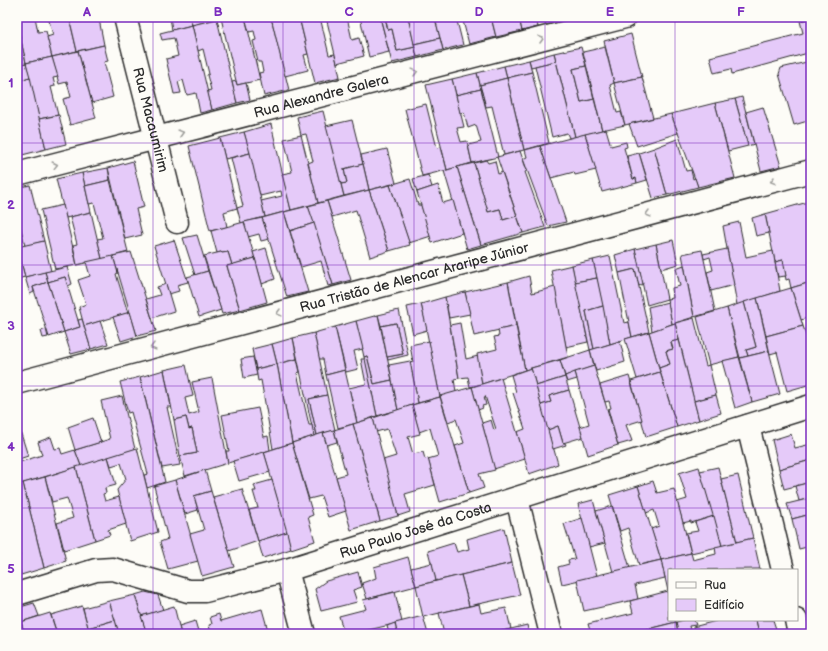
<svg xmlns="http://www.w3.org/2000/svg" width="828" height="651" font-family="'Balsamiq Sans',sans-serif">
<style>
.building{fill:#e5caf9;stroke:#2b2b2b}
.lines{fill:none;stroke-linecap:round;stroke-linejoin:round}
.minor-casing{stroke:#2b2b2b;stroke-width:25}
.minor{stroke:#fdfcf7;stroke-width:22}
.oneway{stroke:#9e9e9b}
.grid{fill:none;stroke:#7b2cbf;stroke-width:1;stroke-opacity:0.55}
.labels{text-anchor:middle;stroke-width:3;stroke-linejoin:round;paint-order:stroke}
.street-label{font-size:14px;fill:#2b2b2b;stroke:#fdfcf7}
.neatline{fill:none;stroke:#7b2cbf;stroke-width:1.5}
.grid-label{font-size:13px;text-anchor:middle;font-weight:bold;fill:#7b2cbf}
</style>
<rect width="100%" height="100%" fill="#fdfcf7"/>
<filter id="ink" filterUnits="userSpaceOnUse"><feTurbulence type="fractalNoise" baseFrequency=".025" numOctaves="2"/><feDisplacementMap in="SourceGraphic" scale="8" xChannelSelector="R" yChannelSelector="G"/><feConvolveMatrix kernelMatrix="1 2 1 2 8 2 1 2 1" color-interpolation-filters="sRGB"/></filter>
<g filter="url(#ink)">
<!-- building -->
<g class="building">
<path d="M17 17H35L38 32 46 31 52 57 26 63 17 23Z"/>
<path d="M48 17H69L77 51 52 57 47 37 53 35Z"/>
<path d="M69 17H93L94 20 99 19 104 45 77 51Z"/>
<path d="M170 17H190L192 25 172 30Z"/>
<path d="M190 17H216L217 19 192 25Z"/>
<path d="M226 17H245L260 80 237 85 221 18Z"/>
<path d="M245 17H271L289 90 264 96 259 73 263 72 261 62H258L253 41 256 40 254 31 249 32Z"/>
<path d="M271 17H299L308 54 304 55 308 70 285 76Z"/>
<path d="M299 17H320L329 55 335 54 340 77 315 83Z"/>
<path d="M326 17H347L352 40 359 38 364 56 337 63Z"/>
<path d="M360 17H380L389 52 369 57Z"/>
<path d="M380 17H385L388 30 392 29 397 51 415 47 417 57 392 63Z"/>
<path d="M385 17H408L415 47 397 51 392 29 388 30Z"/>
<path d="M408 17H435L440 38 414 44Z"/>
<path d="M437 17H456L463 45 443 50 435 18Z"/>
<path d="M462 17H491L496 37 469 44Z"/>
<path d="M491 17H519L522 31 496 37Z"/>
<path d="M519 17H536L538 27 522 31Z"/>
<path d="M544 17H571V19L546 25Z"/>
<path d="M807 17H811V120L794 125 779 74 781 68 811 61 808 53 732 74 731 69 714 73 710 57 803 33 800 21 808 19Z"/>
<path d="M217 19 237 103 212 110 207 91 211 90 207 75 209 74 203 49 198 51 192 25Z"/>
<path d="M17 23 26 63 17 65Z"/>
<path d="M192 25 212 110 200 113 196 93 187 95 183 80 178 82 181 93 174 94 166 59 178 56 174 38 162 40 160 33Z"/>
<path d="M631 34 642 77 614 83 604 41Z"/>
<path d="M440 38 443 50 417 57 414 44Z"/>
<path d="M104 45 108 61 104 62 113 97 92 103 78 51Z"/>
<path d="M581 47 586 66 573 69 581 102 594 99 602 130 575 137 554 53Z"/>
<path d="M605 47 614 83 610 85 617 113 621 112 625 125 602 130 583 52Z"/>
<path d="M78 51 96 118 70 125 63 99 71 97 67 82 59 84 52 57Z"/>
<path d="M554 53 556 61 531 67 529 60Z"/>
<path d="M52 57 58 77 53 78 55 86 51 87 58 115 39 119 26 63Z"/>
<path d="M529 60 532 72 507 78 504 66Z"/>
<path d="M556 61 575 137 571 138H569L567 133 552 137 535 66Z"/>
<path d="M26 63 30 77 17 81V65Z"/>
<path d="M504 66 507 78 480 85 477 73Z"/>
<path d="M586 66 594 99 581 102 573 69Z"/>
<path d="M532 72 549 143 524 150 507 78Z"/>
<path d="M477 73 481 89 456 95 452 79Z"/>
<path d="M30 77 46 149 22 155 17 135V81Z"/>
<path d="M642 77 653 118 625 125 614 83Z"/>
<path d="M507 78 524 150 504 155 492 106 486 107 480 85Z"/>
<path d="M452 79 464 127 457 128 461 142 467 141 472 163 447 170 426 85Z"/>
<path d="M236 81 237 85 246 83 250 100 237 103 232 82Z"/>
<path d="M481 89 498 157 472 163 468 145 481 142 476 125 468 128 464 112 460 113 456 95Z"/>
<path d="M742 97 754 144 748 146 735 99Z"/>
<path d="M735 99 748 146 728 151 715 103Z"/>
<path d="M715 103 735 178 698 187 671 114Z"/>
<path d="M426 104 437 148 441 147 447 170 422 176 405 109Z"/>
<path d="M763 107 781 166 761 171 746 112Z"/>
<path d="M323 111 344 196 318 203 308 163 313 161 306 134 301 135 297 117Z"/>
<path d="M671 114 678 133 637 146 629 124Z"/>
<path d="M59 115 66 144 46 149 39 119Z"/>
<path d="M352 120 363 164 344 169 347 183 341 184 326 126Z"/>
<path d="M271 124 291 210 265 217 261 201 282 196 281 191 260 196 244 132Z"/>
<path d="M606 129 611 146 626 142 627 147 624 148 633 179 636 178 637 183 602 192 585 134Z"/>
<path d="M244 132 250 153 225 159 220 138Z"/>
<path d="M585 134 596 170 575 175 574 172 551 178 540 146Z"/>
<path d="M17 135 22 155 17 157Z"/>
<path d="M301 135 318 203 291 210 282 174 292 172 284 139Z"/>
<path d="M220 138 237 208 224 212 227 227 210 231 189 146Z"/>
<path d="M677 139 686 171 691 170 693 179 695 178 698 187 667 195 654 148Z"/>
<path d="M540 146 566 222 548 226 523 159 527 157 525 150Z"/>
<path d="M654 148 667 195 653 198 639 153Z"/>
<path d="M387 149 396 183 369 190 361 155Z"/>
<path d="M520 151 527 171 525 172 545 227 523 233 497 157Z"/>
<path d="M250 153 265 217 241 223 237 208 243 206 231 158Z"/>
<path d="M639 153 647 180 637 183 636 178 633 179 627 156Z"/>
<path d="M486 160 488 163 495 161 498 174 502 172 517 216 503 220 500 209 488 212 474 163Z"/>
<path d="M133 161 144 207 136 209 142 235 125 239 108 168Z"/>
<path d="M474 163 488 212 500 209 503 220 517 216 523 233 481 245 457 167Z"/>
<path d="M363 164 369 190 344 196 341 184 347 183 344 169Z"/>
<path d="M457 167 481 245 467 249 444 171Z"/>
<path d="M108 168 110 180 85 186 82 173Z"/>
<path d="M82 173 91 212 66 218 56 179Z"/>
<path d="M428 175 432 187 417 192 413 179Z"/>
<path d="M410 179 418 205H421L431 236 409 243 390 185Z"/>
<path d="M110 180 128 252 102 259 97 239 103 238 94 203 89 204 85 186Z"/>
<path d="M30 185 44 241 25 246 17 212V188Z"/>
<path d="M390 185 410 245 389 251 369 190Z"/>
<path d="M438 185 443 203 453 200 462 233 432 243 417 192Z"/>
<path d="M369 190 389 251 370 257 356 210 332 217 327 201Z"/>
<path d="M327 201 351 280 333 285 308 206Z"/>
<path d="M808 202 811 218V282L791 288 789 279 786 280 783 260 775 262 765 214Z"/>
<path d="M63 205 77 265 55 269 41 210Z"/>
<path d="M308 206 314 223 290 231 284 212Z"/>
<path d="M91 212 102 259 77 265 73 245 77 244 70 217Z"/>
<path d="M284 212 308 292 287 297 262 218Z"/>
<path d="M765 214 769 233 756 236 752 218Z"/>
<path d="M262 218 269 239 261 241 259 234 248 237 244 222Z"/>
<path d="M244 222 255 258 232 265 228 252 222 253 221 252 217 253 211 231Z"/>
<path d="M739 222 746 257 773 251 780 291 737 305 723 226Z"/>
<path d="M314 223 333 285 328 286 321 261 301 267 290 231Z"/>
<path d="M197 235 208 271 195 275 183 238Z"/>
<path d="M174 240 188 282 177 285 179 291 169 294 154 246Z"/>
<path d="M673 240 678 264 661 269 656 244Z"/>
<path d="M44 241 51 271 25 277 17 247Z"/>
<path d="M656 244 667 299 647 305 635 249Z"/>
<path d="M17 247 25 277 17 279Z"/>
<path d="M266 248 275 279 262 284 253 252Z"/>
<path d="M635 249 643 284 639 286 635 269 619 273 615 255Z"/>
<path d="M727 249 734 285 711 291 707 272 713 270 710 257 704 259 703 254Z"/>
<path d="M702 250 715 311 694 317 682 254Z"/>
<path d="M131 252 156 331 137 336 113 256Z"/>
<path d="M221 252 222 253 228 252 232 265 227 266 240 310 222 314 204 256Z"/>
<path d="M113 256 118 273 116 274 128 313 84 326 79 307 86 304 78 280 90 276 86 262Z"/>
<path d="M610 256 624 323 629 322 632 337 610 344 593 260Z"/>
<path d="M255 258 267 302 240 310 227 266Z"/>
<path d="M593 260 597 278 575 282 572 265Z"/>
<path d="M783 260 786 276 778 277 775 262Z"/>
<path d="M572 265 588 342 566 347 551 270Z"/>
<path d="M684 265 694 317 672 324 667 299 673 298 672 288 680 286 676 268Z"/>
<path d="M67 267 72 284 68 286 65 277 48 282 45 272Z"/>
<path d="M635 269 649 332 632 337 619 273Z"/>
<path d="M208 271 221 310 199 317 187 277Z"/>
<path d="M45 272 48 282 33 287 34 292 30 294 25 277Z"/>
<path d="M529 276 532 293 555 287 568 357 525 370 508 282Z"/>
<path d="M65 277 80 327 64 332 48 282Z"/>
<path d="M597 278 603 306 586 311 594 349 590 350 575 282Z"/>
<path d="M48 282 64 332 49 337 33 287Z"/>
<path d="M508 282 516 326 474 336 465 292Z"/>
<path d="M811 282V320L810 317 801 320 791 288Z"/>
<path d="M166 284 174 311 152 318 146 299 160 295 157 287Z"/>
<path d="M791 288 803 326 766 336 757 298Z"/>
<path d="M465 292 470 314 449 318 445 297Z"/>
<path d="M445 297 459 378 454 379 456 392 440 397 421 304Z"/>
<path d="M757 298 769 351 748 356 746 350 756 347 744 302Z"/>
<path d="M668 302 672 324 652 331 648 307Z"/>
<path d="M744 302 756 347 746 350 748 356 740 358 727 308Z"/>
<path d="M421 304 427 330 413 334 407 307Z"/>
<path d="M603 306 610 344 594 349 586 311Z"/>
<path d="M727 308 739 357 709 365 697 317Z"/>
<path d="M399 310 408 355 388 360 387 357 403 354 396 323 381 326 378 315Z"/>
<path d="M130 312 137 336 121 341 113 317Z"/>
<path d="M378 315 392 380 374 384 367 356 364 357 356 321Z"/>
<path d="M694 318 706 366 709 365 716 395 694 401 675 323Z"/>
<path d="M82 319 91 349 71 354 64 332 80 327 78 320Z"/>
<path d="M100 321 108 344 91 349 84 326Z"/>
<path d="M356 321 363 349 354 351 358 369 346 372 335 327Z"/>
<path d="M396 323 403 354 387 357 381 326Z"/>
<path d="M460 323 466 359 478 356 482 384 470 387 468 377 459 378 450 325Z"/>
<path d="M675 323 679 340 671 342 673 349 666 351 670 364 659 368 649 332Z"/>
<path d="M516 326 525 370 482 384 477 354 497 349 494 337 499 336 498 330Z"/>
<path d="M803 326 811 351V384L787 391 777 352 770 354 766 336Z"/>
<path d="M335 327 345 370 326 375 323 359H319L314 333Z"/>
<path d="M46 329 48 337 43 338 41 331Z"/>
<path d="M649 332 660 372 637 379 625 339Z"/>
<path d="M314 333 327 395 309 399 317 435 314 436 293 338Z"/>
<path d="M293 338 297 359 277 364 272 344Z"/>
<path d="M679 340 699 420 677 427 659 368 670 364 666 351 673 349 671 342Z"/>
<path d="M429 341 440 397 418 403 410 363 413 362 410 345Z"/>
<path d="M620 341 625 362 596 371 590 350Z"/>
<path d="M272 344 277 364 256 369 252 349Z"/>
<path d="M590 350 594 366 565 376 560 360Z"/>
<path d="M769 351 780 394 752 402 740 358Z"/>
<path d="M367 356 374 384 392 380 398 410 377 416 364 357Z"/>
<path d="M253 357 257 375 244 378 241 359Z"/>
<path d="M739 357 752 402 735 408 722 361Z"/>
<path d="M297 359 300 372 297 373 309 425H312L314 436 292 443 277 364Z"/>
<path d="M361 359H365L377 416 357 423 349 388 366 384Z"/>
<path d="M560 360 565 377 536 386 531 368Z"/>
<path d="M410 361 418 403 398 410 389 365Z"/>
<path d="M277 364 292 443 273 449 261 380 258 381 256 369Z"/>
<path d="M186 365 193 396 185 398 189 415 199 412 192 382 212 378 228 463 185 476 180 456 197 453 192 428 189 429 186 417 174 420 164 370Z"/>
<path d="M594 366 618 445 588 455 580 427 589 424 575 372Z"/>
<path d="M531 368 558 464 529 474 517 432 525 429 513 393 516 392 511 375Z"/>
<path d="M164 370 171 407H167L180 465 162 468 140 377Z"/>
<path d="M345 370 357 423 338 428 326 375Z"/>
<path d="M575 372 577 379 567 382 565 376Z"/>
<path d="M660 372 677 427 646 437 631 381Z"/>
<path d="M629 376 642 420 626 425 632 441 618 445 608 409 611 408 609 401 605 402 600 385Z"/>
<path d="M140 377 165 482 147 488 144 475 148 474 131 412 128 413 120 382Z"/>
<path d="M565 377 569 390 549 396 551 402 541 405 536 386Z"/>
<path d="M501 378 525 459 494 469 482 423 491 420 494 430 496 429 485 396 484 397 486 405 482 406 483 408 478 410 472 387Z"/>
<path d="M472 387 495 470 479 474 484 488 469 493 455 446 464 443 456 419 448 422 440 396Z"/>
<path d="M569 390 583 437 563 443 558 426 548 430 541 405 551 402 549 396Z"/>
<path d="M327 395 335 430 317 435 309 399Z"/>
<path d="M716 395 721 413 699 420 694 401Z"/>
<path d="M122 396 135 449 81 466 75 450 110 439 101 401Z"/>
<path d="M440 397 469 493 440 502 428 459 438 456 430 428 419 432 412 405Z"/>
<path d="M412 405 420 434 408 437 413 454 423 452 425 459 428 458 435 485 405 494 410 512 398 516 383 460 396 456 387 429 376 432 373 418Z"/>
<path d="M258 408 264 437 268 436 270 450 228 463 226 451H229L222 415Z"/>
<path d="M186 417 189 429 192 428 197 453 180 456 174 420Z"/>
<path d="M93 418 101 442 75 450 68 427Z"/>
<path d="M373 418 398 516 380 521 353 424Z"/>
<path d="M17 421 28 456 19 459 20 462 42 455 38 442 51 437 55 449 60 448 62 454 75 450 81 466 17 485Z"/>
<path d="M353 424 380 521 351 530 336 477 346 474 334 430Z"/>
<path d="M558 426 563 443H565L566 445 553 449 548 430Z"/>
<path d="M334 430 337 442 327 445 323 433Z"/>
<path d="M323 433 346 511 328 517 321 496 309 499 292 443Z"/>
<path d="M791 434 795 448 811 444V460L779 469 772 440Z"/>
<path d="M292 443 313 515 308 517 315 541 291 549 264 452Z"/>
<path d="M137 448 158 532 130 541 117 490 126 479 121 463 111 466 108 457Z"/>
<path d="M264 452 270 472 239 481 233 461Z"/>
<path d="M108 457 116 485 105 488 106 493 103 494 105 501 119 497 126 524 108 530 110 535 95 540 76 467Z"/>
<path d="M811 460V482L784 489 779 469Z"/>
<path d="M76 467 95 540 64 550 57 523 73 518 67 498 52 502 45 477Z"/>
<path d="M699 467 714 516 691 523V521L683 523 677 502 687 499 679 473Z"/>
<path d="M718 467 737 542 722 546 700 471Z"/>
<path d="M205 470 211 491 194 496 198 510 185 514 175 480Z"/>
<path d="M738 475 753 538 737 542 721 479Z"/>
<path d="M45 477 66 561 44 568 23 483Z"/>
<path d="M175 480 198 561 168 569 160 542 168 539 154 486Z"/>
<path d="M272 480 287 532 258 541 249 510 258 508 253 491H256L254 485Z"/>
<path d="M653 481 657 493 674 489 691 553 661 560 651 529 659 526 654 510 646 513 638 486Z"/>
<path d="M811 482V498L799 501 795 486Z"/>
<path d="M23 483 44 568 21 575 17 558V556H20L17 544V485Z"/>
<path d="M638 486 661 560 639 565 628 528 620 531 609 495Z"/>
<path d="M242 489 258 541 229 551 213 497Z"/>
<path d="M211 491 234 567 202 576 190 534 204 530 194 496Z"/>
<path d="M811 498V514L792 519 787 504Z"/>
<path d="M593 500 605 543 589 547 578 504Z"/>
<path d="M612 506 630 568 613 572 596 511Z"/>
<path d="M811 514V546L799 549 792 519Z"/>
<path d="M714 516 722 546 691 553 686 533 698 531 695 522Z"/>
<path d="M582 518 597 576 562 584 558 567 569 564 568 560 575 559 564 524Z"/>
<path d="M504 528 512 563 436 581 428 551 454 543 457 552 469 549 467 539Z"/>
<path d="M287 532 291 549 263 558 258 541Z"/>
<path d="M753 538 760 569 669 570 668 591 661 560 691 553 693 560 716 554 715 547Z"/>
<path d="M408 557 416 586 367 599 362 583 376 578 374 567Z"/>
<path d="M661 560 665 578 635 585 638 599 584 611 577 580Z"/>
<path d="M432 563 436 581 416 586 411 568Z"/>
<path d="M512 563 520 595 469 606 461 575Z"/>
<path d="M358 572 362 587 353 590 357 602 321 611 315 589 326 581Z"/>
<path d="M461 575 469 606 423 617 416 586Z"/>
<path d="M668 591 669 620H675L676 622 628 634H591L588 624 633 613 630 601Z"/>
<path d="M145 592 158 595 163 610 141 616 135 595Z"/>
<path d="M395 592 402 622 352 634H344L339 616 366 609 363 600Z"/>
<path d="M135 595 147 634H119L109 601Z"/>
<path d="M109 601 115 620 88 628 83 608Z"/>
<path d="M34 603 39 616 21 622 17 608Z"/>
<path d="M479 604 481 613 506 608 511 629 490 634H444L439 613Z"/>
<path d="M82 606 90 634H57L51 615Z"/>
<path d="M174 606 181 634H147L141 616Z"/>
<path d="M17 608 25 634H17Z"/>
<path d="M262 609 269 634H211L209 625 212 624 210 617 219 614 221 621Z"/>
<path d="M50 613 57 634H25L21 622Z"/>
<path d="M423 616 428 634H397L395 623Z"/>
<path d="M115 620 119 634H90L88 628Z"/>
<path d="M684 620H694L696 625 689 626 691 634H678L676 622Z"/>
<path d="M715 620H756L759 633 695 634 693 627 716 621Z"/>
<path d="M756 620H773L776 629 759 633Z"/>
<path d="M195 621 198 631 200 630 202 634H181L179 626Z"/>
<path d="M676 622 678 634H628Z"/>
<path d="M395 623 397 634H389L387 626Z"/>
<path d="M527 625 529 634H490L511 629Z"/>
</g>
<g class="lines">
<!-- minor casing -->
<g class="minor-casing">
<g id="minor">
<path id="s1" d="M125 17 177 222"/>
<path id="s2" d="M17 174 625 17"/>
<path id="s3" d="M17 383 811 171"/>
<path d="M748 426 783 570"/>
<path d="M517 499 551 634"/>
<path d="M287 570 304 634"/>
<path id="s4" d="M17 594 96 570 113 569 188 591H205L287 570 811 406"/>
<path d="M796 620 799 634"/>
</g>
</g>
<!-- minor -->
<use href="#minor" class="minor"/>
</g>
<!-- one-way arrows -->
<defs><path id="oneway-chevron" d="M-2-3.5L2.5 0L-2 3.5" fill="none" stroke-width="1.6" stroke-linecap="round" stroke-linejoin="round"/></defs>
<g class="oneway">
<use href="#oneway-chevron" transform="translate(541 39) rotate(-15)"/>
<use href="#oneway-chevron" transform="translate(415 72) rotate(-15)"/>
<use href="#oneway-chevron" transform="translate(181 133) rotate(-15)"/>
<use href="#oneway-chevron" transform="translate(55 165) rotate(-14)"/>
<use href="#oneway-chevron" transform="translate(773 181) rotate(165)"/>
<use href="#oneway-chevron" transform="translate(648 214) rotate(165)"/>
<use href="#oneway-chevron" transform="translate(279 313) rotate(165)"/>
<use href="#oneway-chevron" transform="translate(153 347) rotate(165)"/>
</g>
</g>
<!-- grid -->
<path class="grid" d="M153 17V634M283 17V634M414 17V634M545 17V634M675 17V570M17 143H811M17 265H811M17 386H811M17 508H811M675 620V634"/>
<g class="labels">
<!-- street labels -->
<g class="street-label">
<text dy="5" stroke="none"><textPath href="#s2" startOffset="314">Rua Alexandre Galera</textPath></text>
<text dy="5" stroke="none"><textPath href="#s1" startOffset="106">Rua Macaumirim</textPath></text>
<text dy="5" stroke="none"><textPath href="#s3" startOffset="411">Rua Tristão de Alencar Araripe Júnior</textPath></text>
<text dy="5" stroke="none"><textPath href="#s4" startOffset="414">Rua Paulo José da Costa</textPath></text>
</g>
</g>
<!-- margin -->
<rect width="828" height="651" fill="none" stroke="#fdfcf7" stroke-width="44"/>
<!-- legend -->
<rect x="668" y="569" width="130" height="52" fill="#fdfcf7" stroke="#a9a8a5"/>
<rect x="676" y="582" width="20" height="6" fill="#fdfcf7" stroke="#a9a8a5"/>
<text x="704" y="589" font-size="12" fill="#2b2b2b">Rua</text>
<rect x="676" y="599" width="20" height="12" fill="#e5caf9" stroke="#a9a8a5"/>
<text x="704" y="609" font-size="12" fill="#2b2b2b">Edifício</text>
<rect x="22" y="22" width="784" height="607" class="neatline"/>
<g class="grid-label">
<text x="87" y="16">A</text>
<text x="218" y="16">B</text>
<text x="349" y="16">C</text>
<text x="479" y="16">D</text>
<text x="610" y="16">E</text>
<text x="741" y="16">F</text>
<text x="11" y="87">1</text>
<text x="11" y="209">2</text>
<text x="11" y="330">3</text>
<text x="11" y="451">4</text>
<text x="11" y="573">5</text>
</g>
</svg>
